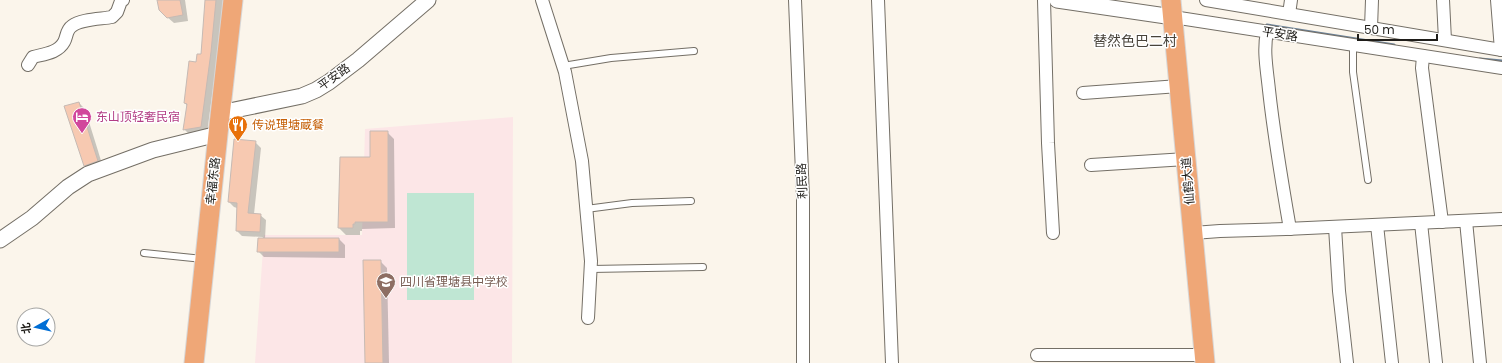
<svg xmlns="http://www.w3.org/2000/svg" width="1502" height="363" font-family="Poppins,'Noto Sans SC',sans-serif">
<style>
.education{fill:#fce6e7}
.pitch{fill:#bfe6d3}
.shadow{fill:#0003}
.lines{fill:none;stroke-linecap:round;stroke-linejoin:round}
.stream{stroke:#6a8097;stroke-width:3}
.building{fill:#f7c9b1;stroke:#c6bab4}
.service-casing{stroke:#746f66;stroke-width:8}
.minor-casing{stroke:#746f66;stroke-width:14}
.tertiary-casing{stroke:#746f66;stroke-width:17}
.primary-casing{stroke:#d7d6d6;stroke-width:21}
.service{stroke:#fff;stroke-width:6}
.minor{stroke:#fff;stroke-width:12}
.tertiary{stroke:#fff;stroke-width:15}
.primary{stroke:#efa777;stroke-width:19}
.labels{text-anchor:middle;stroke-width:3;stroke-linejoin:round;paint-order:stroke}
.street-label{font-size:12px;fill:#1f1d19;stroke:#fff}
.hotel-label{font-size:12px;fill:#b23c85;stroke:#fff;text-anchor:start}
.food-label{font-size:12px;fill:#c56008;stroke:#fff;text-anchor:start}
.education-label{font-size:12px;fill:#785e54;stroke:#fff;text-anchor:start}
.quarter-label{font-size:14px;fill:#48433a;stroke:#fff}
</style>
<rect width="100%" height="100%" fill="#fbf5eb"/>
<!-- education -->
<path class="education" d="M513 117 512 363H255L264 235H362L365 129Z"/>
<!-- pitch -->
<rect class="pitch" x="407" y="193" width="67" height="107"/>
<!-- shadow -->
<g class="shadow">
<path d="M158 0H185L188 21 174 23 166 16Z"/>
<path d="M206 0H223L217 59 207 133 190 135 184 129 187 106 185 103 197 63 201 55Z"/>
<path d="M79 103 85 109 103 167 91 171 85 165Z"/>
<path d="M387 132 394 139 395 228 362 229V231H360V235H346L339 228 371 158Z"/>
<path d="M255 142 261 148 254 214 260 215 266 220 265 239H339L345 245V258L264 257 258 251 263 237 242 236 237 231V208L234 207 229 202Z"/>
<path d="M380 261 387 268 389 363H366Z"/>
</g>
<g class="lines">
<!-- stream -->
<g class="stream">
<path d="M1267 25 1394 45"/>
<path d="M1480 59 1502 61"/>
</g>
</g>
<!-- building -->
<g class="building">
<path d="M157 0H180L183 15 167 18 159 10Z"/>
<path d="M205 0H216L211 52 201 127 183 130 187 104 184 103 189 61 196 62 197 54H201Z"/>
<path d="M79 102 98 161 84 166 64 106Z"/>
<path d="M370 131H388V222H355V224H353V228H338L340 157H370Z"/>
<path d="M234 139 256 141 248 213 261 214 260 232 236 231 237 203 228 202Z"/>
<path d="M258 238H339V252H257Z"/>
<path d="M363 260H381L383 363H365Z"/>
</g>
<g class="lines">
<!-- service casing -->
<g class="service-casing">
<g id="service">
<path d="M1353 45V72L1368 180"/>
<path d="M563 66 611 58 694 51"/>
<path d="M586 209 632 203 691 201"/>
<path d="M144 253 203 259"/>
<path d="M591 269 703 267"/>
</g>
</g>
<!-- minor casing -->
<g class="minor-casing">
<g id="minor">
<path d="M542 0 565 72 582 161 591 261 588 318"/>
<path d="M795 0 803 198V363"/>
<path d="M878 0 892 363"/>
<path d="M1044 0 1048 143 1053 233"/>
<path d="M1206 0 1502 50"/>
<path d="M1443 0 1445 40"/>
<path d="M1497 0 1501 50"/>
<path d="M1289 14 1291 0"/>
<path d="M1173 17 1502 68"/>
<path d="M1371 28 1372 0"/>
<path d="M1267 32C1263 51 1267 70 1269 90 1274 136 1282 183 1290 229"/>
<path d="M1423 56 1422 68 1442 222"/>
<path d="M28 65 33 57C44 54 58 53 64 42 67 37 66 30 72 26 81 19 102 19 112 17L117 12 121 1 123 0"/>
<path d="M1083 93 1179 86"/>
<path d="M1091 165 1186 159"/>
<path d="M1466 221 1480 363"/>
<path d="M1421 223 1436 363"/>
<path d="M1377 225 1392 363"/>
<path d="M1335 227 1339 291 1347 363"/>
<path d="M1193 233 1220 231 1286 229 1502 219"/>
<path d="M1037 355H1204"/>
</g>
</g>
<!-- tertiary casing -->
<g class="tertiary-casing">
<g id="tertiary">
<path d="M1057 0 1173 17"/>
<path d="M220 113 302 96 316 90 329 82 358 60 428 0"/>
<path d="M0 240 32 218 68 187 88 174 153 150 218 134"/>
</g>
</g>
<!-- primary casing -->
<g class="primary-casing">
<g id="primary">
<path d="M1171 0 1205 363"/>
<path d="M194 363 218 134 233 0"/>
</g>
</g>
<!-- service -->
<use href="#service" class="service"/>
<!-- minor -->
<use href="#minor" class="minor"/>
<!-- tertiary -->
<use href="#tertiary" class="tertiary"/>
<!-- primary -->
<use href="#primary" class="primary"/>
</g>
<!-- icons -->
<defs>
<g id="hotel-pin" transform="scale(1)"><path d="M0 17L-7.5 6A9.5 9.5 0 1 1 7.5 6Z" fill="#d1479c" stroke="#fff"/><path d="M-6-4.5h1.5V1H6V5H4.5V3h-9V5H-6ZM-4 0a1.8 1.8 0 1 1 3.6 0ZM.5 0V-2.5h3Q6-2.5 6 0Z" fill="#fff"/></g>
<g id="restaurant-pin" transform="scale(1)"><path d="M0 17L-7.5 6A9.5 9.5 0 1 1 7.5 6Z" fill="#e8710a" stroke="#fff"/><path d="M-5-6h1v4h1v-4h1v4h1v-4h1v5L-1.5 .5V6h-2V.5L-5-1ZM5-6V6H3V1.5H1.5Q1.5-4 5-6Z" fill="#fff"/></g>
<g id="school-pin" transform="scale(1)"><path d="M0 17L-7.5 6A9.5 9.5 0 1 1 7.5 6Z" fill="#8d6e63" stroke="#fff"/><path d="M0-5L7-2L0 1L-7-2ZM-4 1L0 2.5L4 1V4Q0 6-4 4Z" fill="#fff"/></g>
</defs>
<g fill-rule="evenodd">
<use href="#hotel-pin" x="82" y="117"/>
<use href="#restaurant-pin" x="238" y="125"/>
<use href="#school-pin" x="386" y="282"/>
</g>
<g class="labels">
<!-- street labels -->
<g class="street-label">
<text transform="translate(1280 34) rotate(9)" y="4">平安路</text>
<text transform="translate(334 77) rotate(-36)" y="4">平安路</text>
<text transform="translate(213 181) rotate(-84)" y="4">幸福东路</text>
<text transform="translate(802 181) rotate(-92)" y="4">利民路</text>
<text transform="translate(1188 181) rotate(-95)" y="4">仙鹤大道</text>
</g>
<!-- hotel labels -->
<g class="hotel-label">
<text x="96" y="121">东山顶轻奢民宿</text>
</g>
<!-- food labels -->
<g class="food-label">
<text x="252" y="129">传说理塘蔵餐</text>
</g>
<!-- education labels -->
<g class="education-label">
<text x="400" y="286">四川省理塘县中学校</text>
</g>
<!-- quarter labels -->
<g class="quarter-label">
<text x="1135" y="46">替然色巴二村</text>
</g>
</g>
<!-- north arrow -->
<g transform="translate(36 327) rotate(262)"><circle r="19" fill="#ffffff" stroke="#a5a5a3"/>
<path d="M0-3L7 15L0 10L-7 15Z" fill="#006ed5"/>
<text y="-6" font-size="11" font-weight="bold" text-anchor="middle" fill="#1f1d19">北</text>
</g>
<!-- scale -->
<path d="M1358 34v6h79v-6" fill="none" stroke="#1f1d19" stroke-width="2"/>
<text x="1364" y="34" font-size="12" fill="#1f1d19" stroke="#ffffff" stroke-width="3" paint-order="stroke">50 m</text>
</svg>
